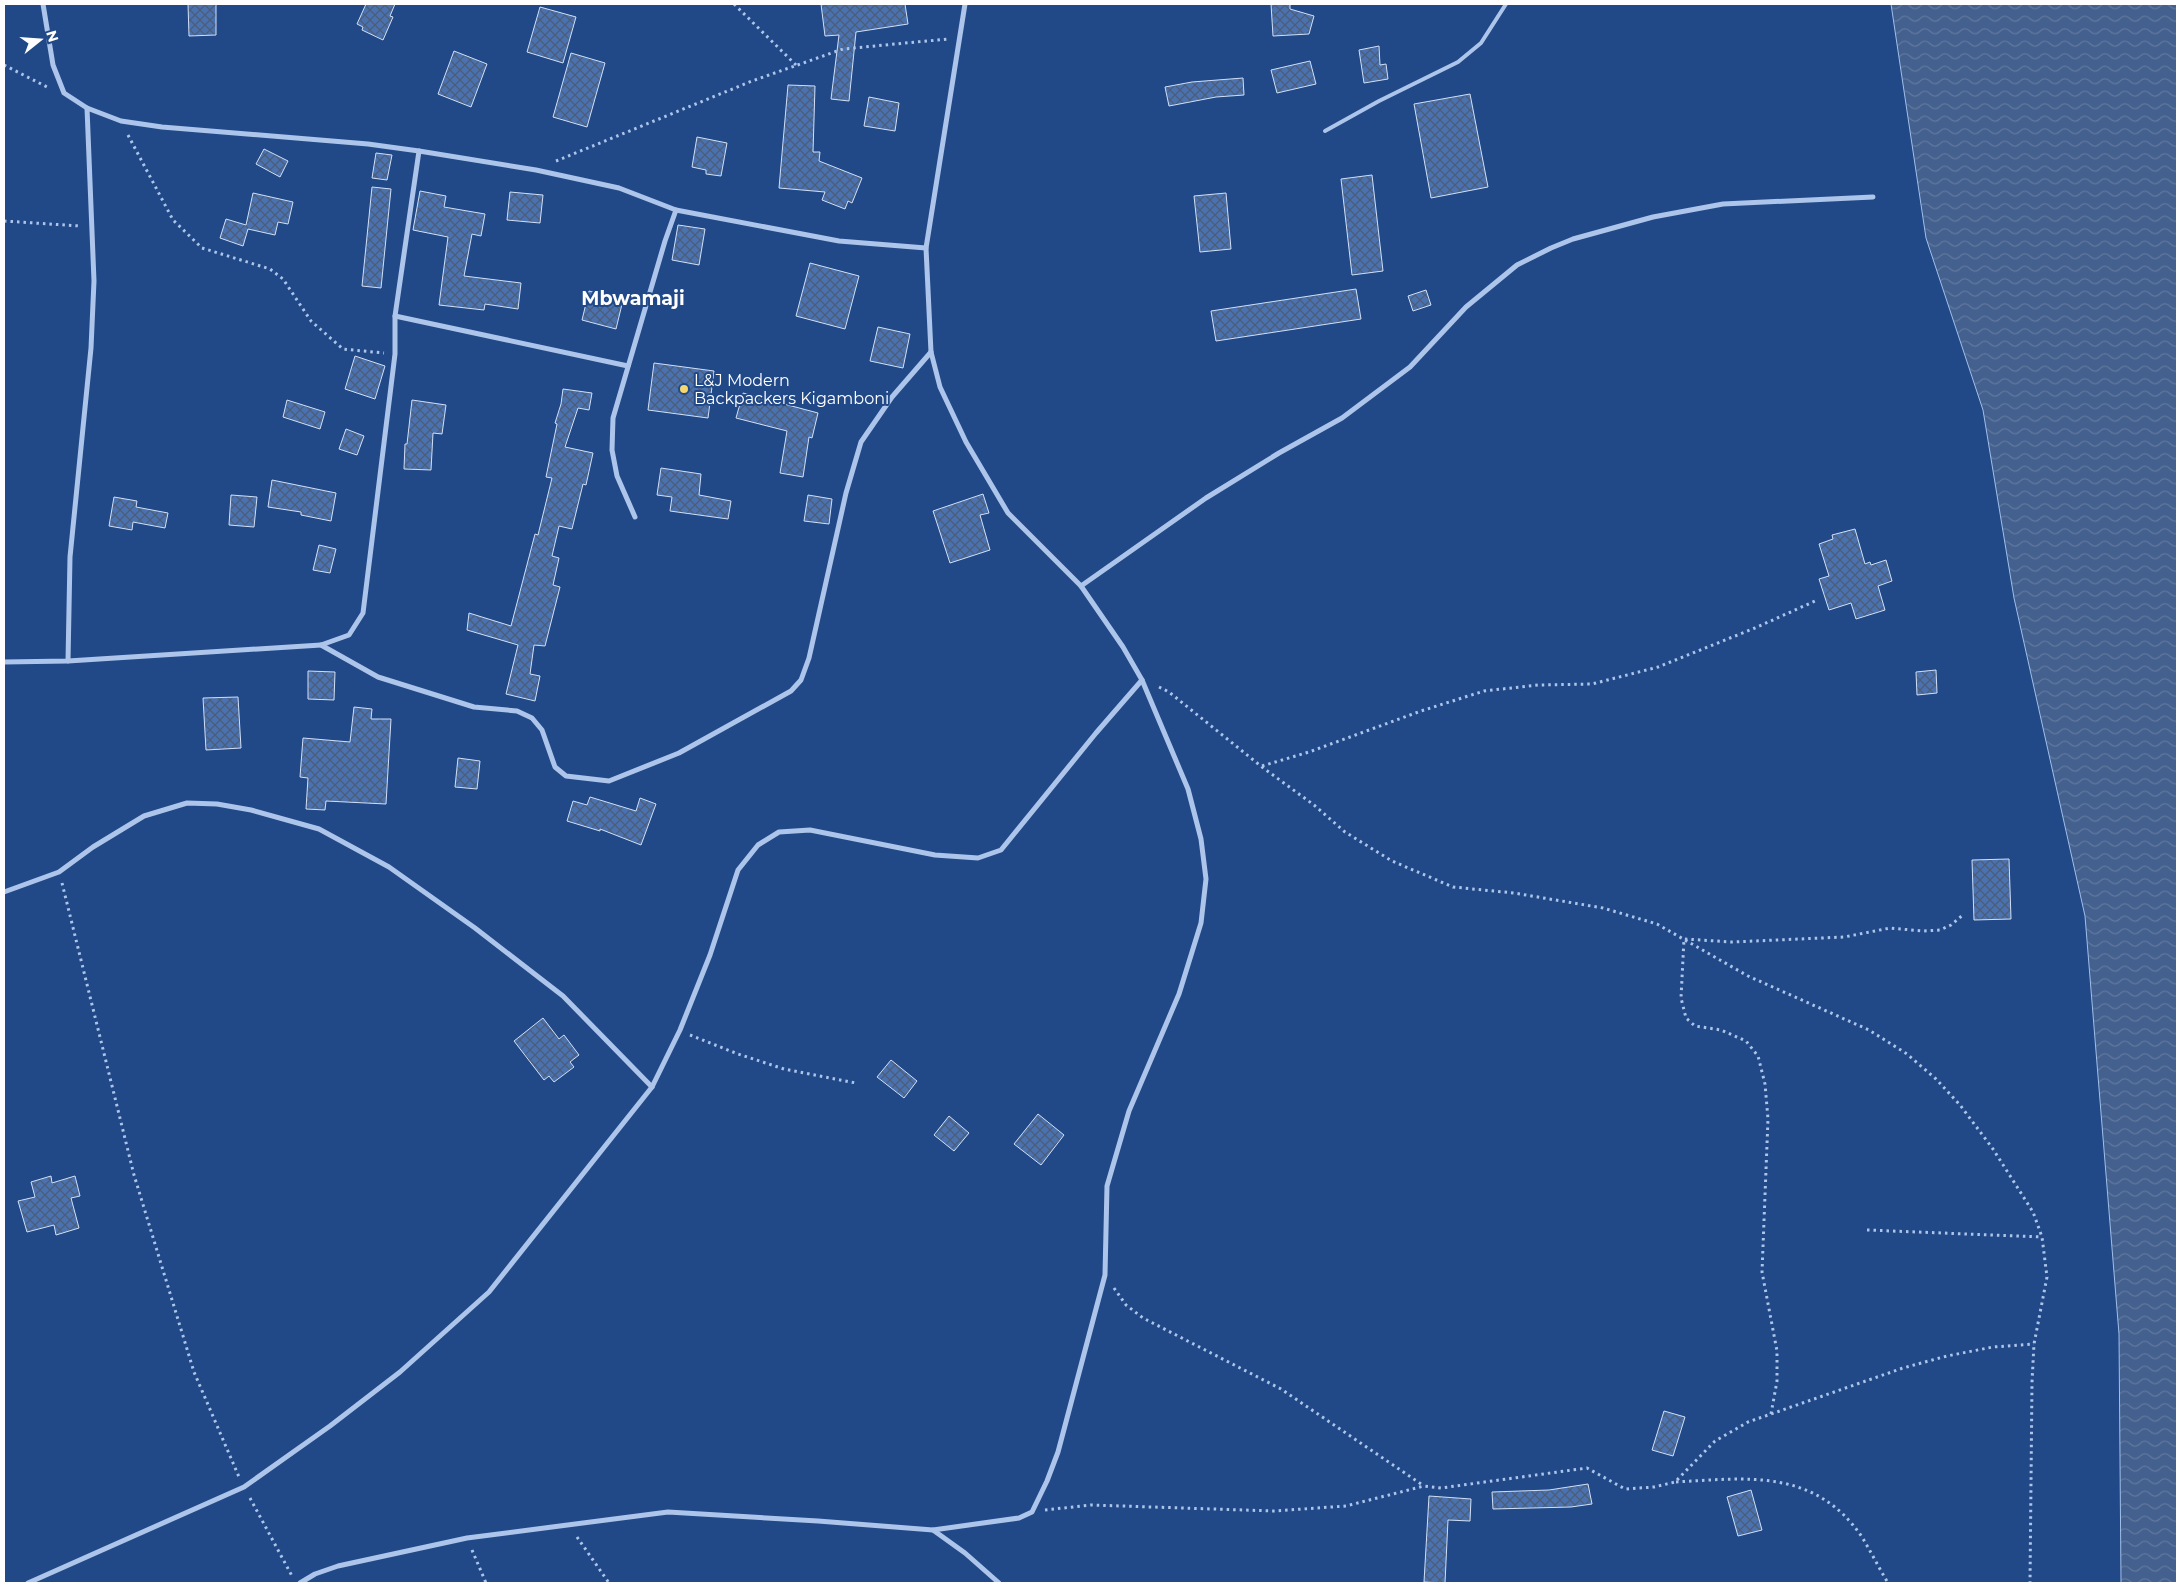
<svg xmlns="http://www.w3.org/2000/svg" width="2181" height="1587" font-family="Montserrat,sans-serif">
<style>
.water{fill:url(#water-waves);stroke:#a0bfeb}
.building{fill:url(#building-cross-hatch);stroke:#d1e0f8}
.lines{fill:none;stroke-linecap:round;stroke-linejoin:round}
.path{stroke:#adc5ea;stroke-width:3;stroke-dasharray:2.5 4;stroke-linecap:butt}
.lane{stroke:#adc5ea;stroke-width:4}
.street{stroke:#adc5ea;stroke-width:5}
.poi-dot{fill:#f6d76e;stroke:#214988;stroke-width:2}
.labels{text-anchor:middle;stroke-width:4;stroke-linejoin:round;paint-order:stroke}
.poi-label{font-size:16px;fill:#fff;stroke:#214988;text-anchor:start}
.quarter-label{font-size:19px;font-weight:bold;fill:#fff;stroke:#214988}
</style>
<defs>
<pattern id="water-waves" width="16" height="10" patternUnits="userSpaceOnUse" patternTransform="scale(1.25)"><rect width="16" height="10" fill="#44608e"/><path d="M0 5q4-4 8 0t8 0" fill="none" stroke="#60789f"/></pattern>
<pattern id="building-cross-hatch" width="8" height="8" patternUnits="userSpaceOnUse" patternTransform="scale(1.25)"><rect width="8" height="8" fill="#4a72b0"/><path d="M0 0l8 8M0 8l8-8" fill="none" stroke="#4b5d79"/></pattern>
</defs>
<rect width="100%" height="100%" fill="#214988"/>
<!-- water -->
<path class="water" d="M1891 4H2177V1583H2121L2119 1334 2085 916 2014 598 1983 410 1926 238Z"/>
<!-- building -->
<g class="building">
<path d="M188 4H216V35L189 36Z"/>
<path d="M366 4H395L390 16 393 17 383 40 362 30 363 27 357 24Z"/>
<path d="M821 4H905L908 24 856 32 849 101 831 99 839 35 825 36Z"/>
<path d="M1271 4H1290V9L1314 16 1309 34 1273 36Z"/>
<path d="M540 7 576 17 563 63 527 52Z"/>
<path d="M1379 46 1380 65 1386 64 1388 79 1364 83 1359 50Z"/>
<path d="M454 51 487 64 471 107 438 94Z"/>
<path d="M571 53 605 63 587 127 553 117Z"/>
<path d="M1310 61 1316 84 1277 93 1271 70Z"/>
<path d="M1243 78 1244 95 1216 97 1169 106 1165 87 1192 82Z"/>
<path d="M788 85 815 86 813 152H820L819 161 862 178 852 203 848 201 845 209 822 200 825 192 779 188Z"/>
<path d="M1470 94 1488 187 1431 198 1414 104Z"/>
<path d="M869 97 899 103 895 131 864 126Z"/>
<path d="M697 137 727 143 721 176 706 174V170L692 167Z"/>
<path d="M264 149 288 161 280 177 256 164Z"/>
<path d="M376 153 392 155 387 180 372 178Z"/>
<path d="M1372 175 1383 271 1352 275 1341 179Z"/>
<path d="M372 187 391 189 381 288 362 286Z"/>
<path d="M420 191 446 196 444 207 485 214 481 236 472 234 464 276 521 283 518 309 485 304 484 310 439 305 448 237 413 230Z"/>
<path d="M510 192 543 195 540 223 507 220Z"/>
<path d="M253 193 293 202 288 224 278 222 275 235 248 229 243 246 220 238 226 219 246 225Z"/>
<path d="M1226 193 1231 249 1200 252 1194 196Z"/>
<path d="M678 225 705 229 699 265 672 260Z"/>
<path d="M810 263 859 276 845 329 796 316Z"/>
<path d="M1356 289 1361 319 1216 341 1211 311Z"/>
<path d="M1426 290 1431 305 1413 311 1408 296Z"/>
<path d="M589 291 623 300 616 329 582 320Z"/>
<path d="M878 327 910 334 903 368 870 361Z"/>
<path d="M355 356 385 366 375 399 345 389Z"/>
<path d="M654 363 714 371 708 418 648 410Z"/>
<path d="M563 389 592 393 589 410 578 408 565 447 593 453 586 485 583 484 572 529 559 526 552 556 559 558 553 585 560 587 545 646 534 645 530 674 540 676 535 701 506 694 518 645 467 630 469 613 511 626 535 534 538 535 552 478 546 477 557 424 555 423 561 404Z"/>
<path d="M743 393 818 413 812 438 809 437 803 477 780 473 787 431 736 418Z"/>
<path d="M287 400 325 412 320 429 283 417Z"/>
<path d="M412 400 446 405 442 434 433 433 431 470 404 469 405 444H407Z"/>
<path d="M346 429 364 436 357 455 339 449Z"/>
<path d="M661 468 701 474 699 495 731 501 728 519 670 511 672 497 657 495Z"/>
<path d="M272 480 336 493 331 521 301 515V512L268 507Z"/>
<path d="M983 494 989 513 980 515 990 550 950 563 933 511Z"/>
<path d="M231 495 257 497 254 527 229 525Z"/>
<path d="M808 495 832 499 829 524 804 521Z"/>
<path d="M114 497 137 501 136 507 168 513 165 528 133 522 132 530 109 526Z"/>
<path d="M1855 529 1865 564 1870 562 1871 565 1886 560 1892 581 1878 586 1885 610 1856 619 1851 603 1829 610 1819 579 1829 576 1819 544 1833 539 1832 535Z"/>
<path d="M319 545 336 549 330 573 313 570Z"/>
<path d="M1936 670 1937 693 1917 695 1916 672Z"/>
<path d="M308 671 335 672 334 700 308 699Z"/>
<path d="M238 697 241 748 206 750 203 698Z"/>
<path d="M354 707 372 709 371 719H391L386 804 326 801 325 810 306 809 308 778 300 777 303 738 350 742Z"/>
<path d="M458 758 480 761 477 789 455 787Z"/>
<path d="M590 797 636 811 640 798 656 804 641 845 600 829V831L567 821 573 801 587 805Z"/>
<path d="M2009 859 2011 919 1974 920 1972 860Z"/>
<path d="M543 1018 559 1039 564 1035 579 1055 570 1062 574 1067 554 1082 549 1076 544 1080 514 1041Z"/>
<path d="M891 1060 917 1081 904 1098 877 1077Z"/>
<path d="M1038 1114 1064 1135 1041 1165 1014 1144Z"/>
<path d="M949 1116 969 1133 954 1151 934 1135Z"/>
<path d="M51 1176 52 1183 75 1176 80 1196 71 1198 79 1228 56 1235 54 1225 27 1232 18 1201 35 1197 31 1182Z"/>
<path d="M1664 1411 1685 1417 1673 1456 1652 1450Z"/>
<path d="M1588 1484 1592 1504 1571 1507 1493 1509 1492 1492 1549 1490Z"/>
<path d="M1751 1490 1762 1530 1738 1536 1727 1497Z"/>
<path d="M1429 1496 1471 1499 1470 1521 1448 1520 1445 1583 1424 1582Z"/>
</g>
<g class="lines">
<!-- path -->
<g class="path">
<path d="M734 4 797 66"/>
<path d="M4 65 49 88"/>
<path d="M128 135 173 220 202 248 270 269 283 279 311 321 343 349 384 353"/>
<path d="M556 161 752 81 843 49 948 39"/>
<path d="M4 221 80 226"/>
<path d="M1159 687 1169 692 1262 767 1314 805 1345 832 1392 861 1453 887 1514 893 1603 908 1657 924 1748 976 1869 1030 1907 1054 1936 1079 1960 1105 1993 1149 2033 1212 2042 1237 2047 1277 2034 1344 2032 1382 2030 1583"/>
<path d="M1262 766 1309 752 1421 711 1484 691 1538 685 1592 684 1658 667 1755 628 1815 601"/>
<path d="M62 883 134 1175 194 1372 239 1477"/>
<path d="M690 1035 738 1054 784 1069 856 1083"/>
<path d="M1867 1230 2042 1237"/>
<path d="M1114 1288 1126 1305 1143 1318 1281 1389 1424 1486"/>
<path d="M1771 1414 1777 1381V1351L1762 1272 1768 1119 1765 1084 1758 1056 1746 1041 1721 1030 1695 1026 1686 1018 1681 998 1684 939 1732 942 1844 937 1890 928 1922 931 1940 930 1951 925 1964 914"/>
<path d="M1676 1482C1747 1478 1815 1468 1862 1537 1871 1552 1879 1568 1888 1583"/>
<path d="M250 1498 292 1576"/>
<path d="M1045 1510 1091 1505 1274 1511 1346 1506 1424 1486 1441 1488 1587 1468 1625 1489 1654 1487 1675 1482 1715 1441 1748 1422 1903 1368 1947 1356 1993 1347 2034 1344"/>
<path d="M577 1537 609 1583"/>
<path d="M472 1550 486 1583"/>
</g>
<!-- lane -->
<path class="lane" d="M1325 131 1379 101 1458 62 1481 43 1506 4"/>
<!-- street -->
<g class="street">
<path d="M43 4 53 65 64 93 87 108 121 121 162 127 368 144 419 151 536 170 619 188 676 210 839 241 926 248"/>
<path d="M395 316 628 366"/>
<path d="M635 517 617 476 612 450 613 418 665 241 676 210"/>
<path d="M1081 586 1206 498 1279 453 1342 418 1410 367 1466 307 1517 265 1551 248 1573 239 1653 217 1723 204 1873 197"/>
<path d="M321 645 378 677 474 707 517 711 532 718 542 730 555 767 566 776 609 781 679 753 791 691 801 680 809 658 846 493 861 442 892 397 931 352"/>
<path d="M68 661 70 557 91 348 94 281 87 108"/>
<path d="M4 662 68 661 321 645 349 635 363 613 395 354V316L419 151"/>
<path d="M4 892 59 872 93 847 144 816 187 803 217 804 251 810 319 829 389 867 475 928 563 996 652 1087"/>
<path d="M933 1530 1019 1518 1032 1512 1047 1481 1058 1452 1105 1275 1107 1186 1129 1111 1179 994 1201 923 1206 879 1201 839 1188 789 1142 680 1123 647 1081 586 1008 513 966 442 940 387 931 352 926 248 965 4"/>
<path d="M28 1583 244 1487 330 1426 400 1372 489 1292 652 1087 680 1030 710 955 738 870 758 845 779 832 810 830 935 855 978 858 1001 850 1096 733 1142 680"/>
<path d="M300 1583 315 1574 338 1566 467 1538 668 1512 818 1521 933 1530 965 1553 999 1583"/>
</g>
</g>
<!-- markers -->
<circle class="poi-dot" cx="684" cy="389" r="5"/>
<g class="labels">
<!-- poi labels -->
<g class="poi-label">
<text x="694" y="386">L&amp;J Modern<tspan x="694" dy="18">Backpackers Kigamboni</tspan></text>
</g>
<!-- quarter labels -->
<g class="quarter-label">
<text x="633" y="305">Mbwamaji</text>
</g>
</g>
<!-- border -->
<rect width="2181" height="1587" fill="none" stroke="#ffffff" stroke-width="10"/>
<!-- north arrow -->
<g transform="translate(40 40) rotate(73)" stroke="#214988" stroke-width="4" paint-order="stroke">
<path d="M0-4L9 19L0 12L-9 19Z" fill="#ffffff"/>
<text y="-8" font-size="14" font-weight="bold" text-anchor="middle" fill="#ffffff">N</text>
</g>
</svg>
